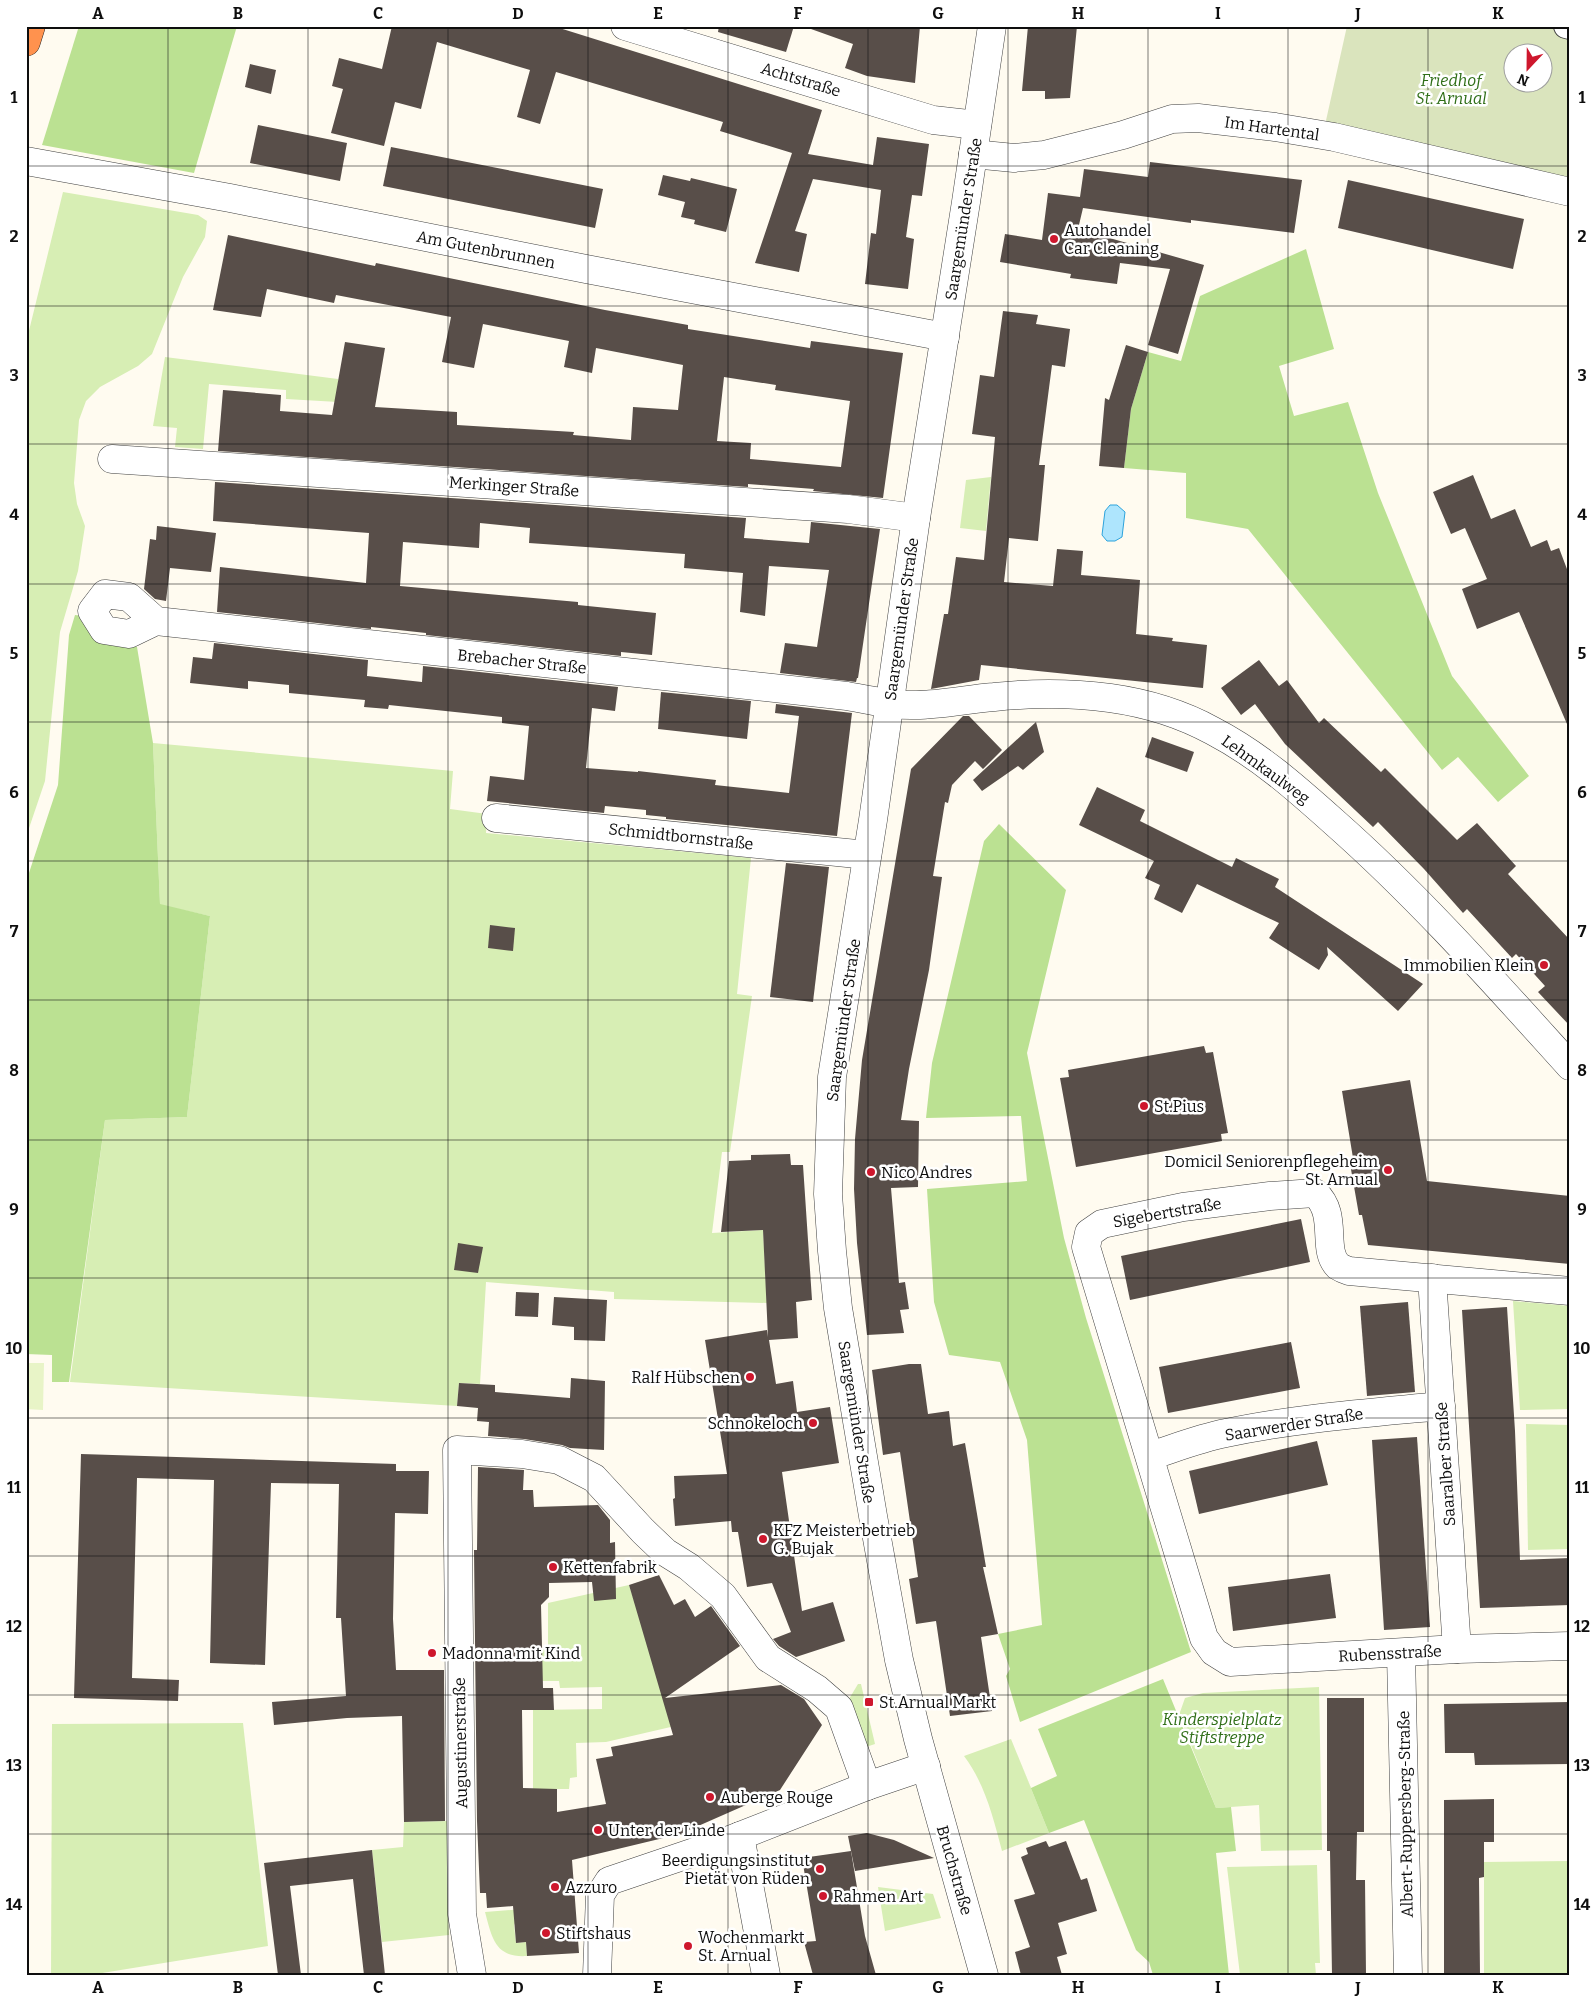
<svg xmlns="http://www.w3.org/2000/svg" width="1596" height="2001" font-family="Bitter,serif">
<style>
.green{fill:#d7eeb4}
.forest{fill:#bbe192}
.cemetery{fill:#dae4bd;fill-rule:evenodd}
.pitch{fill:#e8f4c7}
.water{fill:#aee5fd;stroke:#2da3dc}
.building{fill:#584e49;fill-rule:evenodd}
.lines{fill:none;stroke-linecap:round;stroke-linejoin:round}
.pedestrian-casing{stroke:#414141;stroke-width:26}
.minor-casing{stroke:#414141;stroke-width:29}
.tertiary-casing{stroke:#414141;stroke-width:29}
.motorway-casing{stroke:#1f1f1f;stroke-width:29}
.pedestrian{stroke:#fff;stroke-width:24}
.minor{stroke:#fff;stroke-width:28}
.tertiary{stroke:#fff;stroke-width:28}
.motorway{stroke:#ff924e;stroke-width:28}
.grid{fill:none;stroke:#0e0e0e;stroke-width:1;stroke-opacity:0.55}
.poi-dot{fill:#ce172d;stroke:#fff;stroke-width:2}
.labels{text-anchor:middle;stroke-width:5;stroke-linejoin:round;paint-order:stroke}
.street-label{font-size:16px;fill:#0e0e0e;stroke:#fff}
.park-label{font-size:16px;font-style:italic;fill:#2f6e17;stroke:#fff}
.poi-label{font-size:16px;fill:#0e0e0e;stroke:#fff;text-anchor:start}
.neatline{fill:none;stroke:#0e0e0e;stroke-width:2}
.grid-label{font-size:16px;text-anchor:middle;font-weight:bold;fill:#0e0e0e}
</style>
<rect width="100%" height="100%" fill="#fffbf0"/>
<!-- green -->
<g class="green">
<path d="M63 192 198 215 207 221 205 237 183 277 152 354 138 366 100 387 86 401 79 420 74 483 77 504 85 526 78 571 60 632 45 781 26 837V343Z"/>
<path d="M165 357 338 379V402L286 399V390L209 384 203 449 175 447 177 428 153 426Z"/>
<path d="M991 477 986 531 960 528 966 480Z"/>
<path d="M153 743 453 771 450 809 487 814 486 833 751 858 737 994 752 996 730 1152H722L712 1233 763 1230 767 1303 614 1299V1292L486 1282 480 1384 459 1383 457 1406 70 1382 105 1120 187 1117 210 916 160 905Z"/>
<path d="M1513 1301 1570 1306V1409L1520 1410Z"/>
<path d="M1526 1424 1570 1425V1549L1528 1550Z"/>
<path d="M629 1585 675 1726 606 1742 576 1743 577 1777 570 1778 569 1789H533V1710L602 1709V1687L560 1688 559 1681H532V1649H548V1603Z"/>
<path d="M858 1684H861L875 1744 863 1748 846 1704Z"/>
<path d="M1319 1687 1322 1850 1261 1851 1259 1805 1216 1808 1179 1715 1185 1698 1203 1693Z"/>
<path d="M243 1723 268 1946 90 1975H51L52 1724Z"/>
<path d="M1011 1739 1049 1833 1002 1851C993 1817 985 1784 964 1756Z"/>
<path d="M449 1821 448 1915 449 1935 382 1942 372 1850 403 1847 404 1822Z"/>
<path d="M1570 1861V1975H1484V1862Z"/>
<path d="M1317 1865 1320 1963H1315L1316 1975H1240L1227 1867Z"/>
<path d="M878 1887 933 1894 941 1918 885 1931Z"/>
<path d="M524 1909 514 1925 516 1943 526 1942 527 1956C495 1958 492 1938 485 1912Z"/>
</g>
<!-- forest -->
<g class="forest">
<path d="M79 26H237L194 173 42 145Z"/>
<path d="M1306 249 1334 349 1279 366 1294 416 1348 402 1378 493 1452 676 1529 776 1498 802 1458 757 1442 770 1248 529 1186 518V473L1124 468 1131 409 1148 352 1181 361 1200 296Z"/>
<path d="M75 615 83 616 98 640 137 647 153 743 160 904 210 916 187 1117 105 1120 69 1382H52V1355L26 1354V882L58 785 69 635Z"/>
<path d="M999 824 1066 890 1027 1053 1064 1238 1086 1318 1191 1652 1020 1722 1006 1676 1010 1669 998 1634 1042 1625 1027 1440 1000 1362 949 1355 934 1302 927 1189 1027 1181 1021 1116 926 1118 932 1063 984 841Z"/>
<path d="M1163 1679 1216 1808 1231 1807 1236 1851 1216 1853 1229 1975H1153L1149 1962 1136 1950 1084 1820 1049 1833 1011 1739 1031 1788 1057 1776 1038 1729Z"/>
</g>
<!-- cemetery -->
<path class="cemetery" d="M1347 26H1570V182L1325 125ZM1514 52H1544V82H1514Z"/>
<!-- pitch -->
<path class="pitch" d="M26 1363H44L43 1410 26 1409Z"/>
<!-- water -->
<path class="water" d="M1110 505H1117L1125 512 1122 537 1115 541H1107L1102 535 1105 511Z"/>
<!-- building -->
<g class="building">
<path d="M392 26H553L822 110 808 154 873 165 877 137 929 144 922 196 912 195 906 237 914 239 908 289 865 284 871 233 876 234 881 190 813 179 795 231 807 234 799 272 755 263 792 153 720 131 723 122 556 72 540 124 517 117 530 70 437 42 421 109 395 102 384 146 331 133 343 89 332 86 339 58 382 69Z"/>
<path d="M719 26H794L786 52 718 32Z"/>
<path d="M811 26H920L915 83 867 76 845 68 853 44 811 29Z"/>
<path d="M1028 26H1077L1070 98 1045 99V91H1022Z"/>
<path d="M250 64 276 70 271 94 245 87Z"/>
<path d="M258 125 347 143 340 181 250 163Z"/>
<path d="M391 147 603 189 595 228 383 186Z"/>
<path d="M1150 162 1302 180 1294 233 1191 220V223L1083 208 1078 229 1204 265 1178 354 1148 345 1170 269 1120 263 1117 284 1070 278 1071 274 1000 262 1005 234 1042 240 1048 193 1080 197 1084 169 1148 177Z"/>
<path d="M663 175 690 181 691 178 737 189 726 232 694 224 695 220 681 217 685 202 658 195Z"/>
<path d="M1348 180 1524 219 1513 269 1338 228Z"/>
<path d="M228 235 375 266 376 263 605 310 688 325V329L810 348 811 341 903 353 883 498 813 491 814 489 748 484V487L218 451 223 390 281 395 280 411 332 415 345 342 385 348 375 407 457 412V425L574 432 573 435 631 440 633 407 678 410 683 365 596 348 592 373 564 367 569 341 483 324 474 368 442 362 451 317 336 295 334 303 267 289 261 317 213 310ZM724 377 776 385 775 390 850 401 841 467 750 459 751 443 717 441Z"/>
<path d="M1003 311 1038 315 1036 324 1070 329 1065 367 1052 365 1039 465H1045L1038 541 1009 538 1004 582 1053 586 1057 549 1083 551 1081 575 1140 580 1136 634 1173 638 1172 641 1207 645 1203 688 981 665 979 680 931 689 944 614H948L956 557 984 560 995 437 972 434 980 375 994 377Z"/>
<path d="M1126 345 1148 352 1131 409 1124 468 1099 466 1105 398 1109 400Z"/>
<path d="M1473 475 1491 519 1515 509 1531 547 1547 540 1551 551 1559 548 1570 577V731L1519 612 1477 629 1462 589 1487 579 1465 528 1451 534 1433 492Z"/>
<path d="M215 482 746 518 744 538 809 543 811 522 880 529 858 678H857L856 682 780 673 785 643 817 647 829 570 769 566 765 616 740 612 743 573 684 568 685 554 529 543 530 528 480 523 479 548 403 542 400 586 578 602V605L656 613 652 655 621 652V656L426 635V633L371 627V629L217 612 220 567 366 583 369 533 213 521Z"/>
<path d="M157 526 216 533 211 572 170 568 166 601 155 599 144 589 150 539 156 540Z"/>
<path d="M214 643 368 660 367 676 422 682 423 666 618 687 615 711 592 708 586 768 638 772V771L716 780 715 785 789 793 799 716 775 713 776 704 852 713 837 836 666 819V817L646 815V810L605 806 604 813 487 801 490 776 524 780 529 726 502 723V717L389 705 388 709 364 707 365 700 289 693V685L248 681V689L190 683 193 657 212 659Z"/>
<path d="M1259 660 1279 686 1287 680 1319 723 1324 718 1381 772 1385 768 1457 840 1477 823 1516 866 1508 874 1570 940V1026L1538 992 1545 986 1516 954 1512 958 1467 909 1463 913 1424 869 1378 822 1373 827 1285 744 1255 704 1241 715 1221 688Z"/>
<path d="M661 692 751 701 747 739 658 729Z"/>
<path d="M963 716H969L1002 750 983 769 975 761 952 785 948 803 945 802 933 876 942 877 929 970 909 1069 901 1120 919 1121 918 1187 891 1188 899 1283 905 1282 909 1309 900 1310 904 1333 867 1335 857 1243 854 1189 855 1139 862 1060 911 769Z"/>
<path d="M1036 722 1044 752 1023 770 1018 766 982 791 973 780Z"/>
<path d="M1152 737 1194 752 1187 772 1145 757Z"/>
<path d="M1097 787 1145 810 1140 821 1232 867 1236 858 1279 879 1275 887 1423 984 1398 1011 1327 947 1328 955 1319 970 1269 938 1279 923 1197 884 1182 913 1154 899 1160 885 1145 878 1154 861 1079 825Z"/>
<path d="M786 863 829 867 813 1002 770 997Z"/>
<path d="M490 925 515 928 513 951 488 948Z"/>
<path d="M1204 1046 1206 1053 1213 1052 1228 1133 1221 1134 1222 1141 1076 1167 1060 1078 1069 1077 1068 1070Z"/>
<path d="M1410 1080 1427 1181 1570 1196V1264L1368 1245 1362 1215H1359L1349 1158H1353L1342 1091Z"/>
<path d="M790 1154 791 1165H803L812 1300 796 1302 798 1338 769 1340 776 1384 793 1381 797 1412 830 1407 839 1463 782 1472 802 1611 833 1602 845 1641 796 1657 779 1646 773 1639 791 1632 772 1583 747 1587 738 1532H732L731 1521 675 1526 673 1499 675 1498 674 1476 727 1474 705 1340 767 1330 768 1337 763 1230 721 1232 729 1161 751 1160V1155Z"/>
<path d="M1301 1219 1310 1262 1130 1300 1121 1256Z"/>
<path d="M458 1243 483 1247 478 1273 454 1270Z"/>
<path d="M516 1292 539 1293 538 1317 515 1316Z"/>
<path d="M554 1297 607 1300 605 1341 574 1340V1327L552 1325Z"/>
<path d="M1408 1302 1415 1392 1367 1396 1360 1306Z"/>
<path d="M1507 1307 1515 1431 1520 1560 1570 1558V1605L1480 1608 1462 1310Z"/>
<path d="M1291 1342 1300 1388 1168 1413 1159 1367Z"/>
<path d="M909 1364H921L928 1414 949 1411 953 1446 965 1443 986 1567H983L998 1634 981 1637 992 1711 950 1716 936 1621 916 1624 909 1579 918 1577 900 1452 883 1455 872 1370Z"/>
<path d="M571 1378 605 1381 604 1450 570 1448 562 1445 524 1439 488 1436 489 1422 477 1421 478 1408 457 1406 459 1383 495 1385V1392L570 1398Z"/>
<path d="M1417 1437 1430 1627 1384 1630 1372 1440Z"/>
<path d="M1317 1441 1328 1485 1199 1514 1189 1471Z"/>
<path d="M81 1454 396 1464V1471H429L428 1514 395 1513 393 1619 396 1670H444L445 1821 404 1822 402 1716 347 1718 274 1725 272 1702 346 1696 341 1618H336L339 1484 271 1483 265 1665 210 1663 214 1480 137 1478 132 1678 179 1680 178 1701 74 1698Z"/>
<path d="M478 1467 524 1470 523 1490H533L534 1507 598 1505 610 1520V1543L615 1542 616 1599 594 1601 592 1582 549 1583V1597L541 1605 543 1688H553L554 1710H522L523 1788 557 1789V1812L606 1804 596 1759 613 1756 611 1747 673 1735 629 1585 659 1575 674 1605 685 1599 695 1617 711 1606 740 1646 665 1698 781 1685 804 1699 822 1725 780 1790 680 1834 572 1860 579 1953 527 1956 526 1942 516 1943 513 1906 487 1908 486 1893H480L477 1821 474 1550H477Z"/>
<path d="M1330 1574 1336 1618 1233 1631 1228 1587Z"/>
<path d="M1327 1698H1364V1832H1357L1356 1880H1365L1366 1975H1332L1330 1851H1327Z"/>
<path d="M1570 1702V1764L1475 1765 1474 1753H1445L1444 1704Z"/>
<path d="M1494 1799V1842H1484V1877L1479 1878 1480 1975H1444V1800Z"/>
<path d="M867 1833 894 1840 934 1858 855 1871 848 1836Z"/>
<path d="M1046 1841 1049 1847 1066 1841 1081 1880 1087 1878 1097 1911 1058 1923 1067 1954 1057 1957 1062 1975H1021L1015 1952 1030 1947 1014 1900 1035 1894 1021 1857 1028 1854 1026 1848Z"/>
<path d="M372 1850 385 1975H364L353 1879 290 1886 301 1975H278L264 1863Z"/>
<path d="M851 1851 865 1936 876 1975H813L804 1942 816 1941 802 1858Z"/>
</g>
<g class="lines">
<!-- pedestrian casing -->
<g class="pedestrian-casing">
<path id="pedestrian" d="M1566 26 1570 27"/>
</g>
<!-- minor casing -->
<g class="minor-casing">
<g id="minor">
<path d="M625 26 933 120 977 125"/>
<path d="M973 154 1014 158 1044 155 1123 135 1172 119 1198 118 1275 127 1334 137 1570 192"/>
<path d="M26 161 230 198 586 269 945 337"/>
<path d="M112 459 848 509 916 518"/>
<path d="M156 621 129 597 105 594 92 611 104 630 129 634 156 621 847 696C869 700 894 706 916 705 942 705 968 699 994 697 1032 693 1072 693 1110 698 1146 703 1182 714 1213 731 1259 755 1296 788 1334 822 1419 897 1494 982 1570 1066"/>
<path d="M496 818 867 855"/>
<path d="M1432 1278 1457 1649"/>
<path d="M1570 1291 1349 1271C1346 1270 1341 1268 1338 1266 1321 1249 1339 1215 1315 1193L1270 1196 1183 1207 1102 1224 1089 1233 1086 1247 1204 1638 1214 1652 1230 1662 1457 1649 1570 1646"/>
<path d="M1150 1456C1175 1448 1200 1438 1226 1433 1297 1418 1369 1413 1441 1406"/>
<path d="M1401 1653 1408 1975"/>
<path d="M740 1836 766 1975"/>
<path d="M472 1975 462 1914 457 1450 522 1454 559 1460 594 1478 643 1531 665 1552 689 1567 723 1596 768 1658 817 1689 839 1708 867 1786"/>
<path d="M597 1975 600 1895 609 1881 727 1841 867 1786 926 1766"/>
</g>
</g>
<!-- tertiary casing -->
<g class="tertiary-casing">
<path id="tertiary" d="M984 1975 918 1739 899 1660 873 1516 838 1308 832 1251 828 1194 832 1077 873 820 916 518 966 202 992 26"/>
</g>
<!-- motorway casing -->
<g class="motorway-casing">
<path id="motorway" d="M26 42 31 26"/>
</g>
<!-- pedestrian -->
<use href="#pedestrian" class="pedestrian"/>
<!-- minor -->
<use href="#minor" class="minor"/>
<!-- tertiary -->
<use href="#tertiary" class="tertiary"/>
<!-- motorway -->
<use href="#motorway" class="motorway"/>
</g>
<!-- grid -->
<path class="grid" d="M168 26V1975M308 26V1975M448 26V1975M588 26V1975M728 26V1975M868 26V1975M1008 26V1975M1148 26V1975M1288 26V1975M1428 26V1975M26 166H1570M26 306H1570M26 444H1570M26 584H1570M26 722H1570M26 861H1570M26 1000H1570M26 1140H1570M26 1278H1570M26 1418H1570M26 1556H1570M26 1695H1570M26 1834H1570"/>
<!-- markers -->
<g class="poi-dot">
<circle cx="1054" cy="239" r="5"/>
<circle cx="1544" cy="965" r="5"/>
<circle cx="1144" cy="1106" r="5"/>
<circle cx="1388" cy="1170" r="5"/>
<circle cx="871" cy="1172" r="5"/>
<circle cx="750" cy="1377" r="5"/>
<circle cx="813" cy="1423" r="5"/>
<circle cx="763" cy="1539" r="5"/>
<circle cx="553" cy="1567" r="5"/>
<circle cx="432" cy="1653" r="5"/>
<rect x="864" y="1697" width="10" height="10" rx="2.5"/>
<circle cx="710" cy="1797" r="5"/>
<circle cx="598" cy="1830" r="5"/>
<circle cx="820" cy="1869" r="5"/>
<circle cx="555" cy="1887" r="5"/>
<circle cx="823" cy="1896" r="5"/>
<circle cx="546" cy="1933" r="5"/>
<circle cx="688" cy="1946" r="5"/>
</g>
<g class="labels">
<!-- street labels -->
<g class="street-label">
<text transform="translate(801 79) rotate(17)" y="6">Achtstraße</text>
<text transform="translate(1272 128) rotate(8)" y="6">Im Hartental</text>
<text transform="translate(963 219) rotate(-81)" y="6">Saargemünder Straße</text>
<text transform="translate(486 249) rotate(11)" y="6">Am Gutenbrunnen</text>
<text transform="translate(514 486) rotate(4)" y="6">Merkinger Straße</text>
<text transform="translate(901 619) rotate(-82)" y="6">Saargemünder Straße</text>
<text transform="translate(522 661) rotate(6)" y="6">Brebacher Straße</text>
<text transform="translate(1266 769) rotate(36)" y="6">Lehmkaulweg</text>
<text transform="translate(681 836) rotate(6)" y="6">Schmidtbornstraße</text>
<text transform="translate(843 1020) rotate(-82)" y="6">Saargemünder Straße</text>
<text transform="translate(1167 1212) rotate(-10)" y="6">Sigebertstraße</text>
<text transform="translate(857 1422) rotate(81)" y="6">Saargemünder Straße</text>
<text transform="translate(1294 1424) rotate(-9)" y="6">Saarwerder Straße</text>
<text transform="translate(1445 1464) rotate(-94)" y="6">Saaralber Straße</text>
<text transform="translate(1390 1653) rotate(-3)" y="6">Rubensstraße</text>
<text transform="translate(460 1743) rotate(-91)" y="6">Augustinerstraße</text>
<text transform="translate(1405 1814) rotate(-91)" y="6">Albert-Ruppersberg-Straße</text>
<text transform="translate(955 1870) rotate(74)" y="6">Bruchstraße</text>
</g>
<!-- park labels -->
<g class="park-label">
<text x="1451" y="86">Friedhof<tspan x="1451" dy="18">St. Arnual</tspan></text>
<text x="1222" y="1725">Kinderspielplatz<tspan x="1222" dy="18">Stiftstreppe</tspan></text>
</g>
<!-- poi labels -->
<g class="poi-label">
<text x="1064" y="236">Autohandel<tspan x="1064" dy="18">Car Cleaning</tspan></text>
<text x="1534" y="971" text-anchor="end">Immobilien Klein</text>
<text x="1154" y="1112">St.Pius</text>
<text x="1378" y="1167" text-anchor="end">Domicil Seniorenpflegeheim<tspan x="1378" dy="18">St. Arnual</tspan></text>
<text x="881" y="1178">Nico Andres</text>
<text x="740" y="1383" text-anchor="end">Ralf Hübschen</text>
<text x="803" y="1429" text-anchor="end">Schnokeloch</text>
<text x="773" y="1536">KFZ Meisterbetrieb<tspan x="773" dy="18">G. Bujak</tspan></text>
<text x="563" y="1573">Kettenfabrik</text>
<text x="442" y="1659">Madonna mit Kind</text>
<text x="879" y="1708">St.Arnual Markt</text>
<text x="720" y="1803">Auberge Rouge</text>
<text x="608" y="1836">Unter der Linde</text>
<text x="810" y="1866" text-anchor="end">Beerdigungsinstitut<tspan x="810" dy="18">Pietät von Rüden</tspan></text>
<text x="565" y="1893">Azzuro</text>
<text x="833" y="1902">Rahmen Art</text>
<text x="556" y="1939">Stiftshaus</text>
<text x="698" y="1943">Wochenmarkt<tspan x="698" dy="18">St. Arnual</tspan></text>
</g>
</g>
<!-- border -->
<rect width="1596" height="2001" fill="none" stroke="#ffffff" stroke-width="55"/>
<!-- north arrow -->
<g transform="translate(1528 68) rotate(202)"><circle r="24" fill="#ffffff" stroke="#9f9f9f"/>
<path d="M0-4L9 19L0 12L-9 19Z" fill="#ce172d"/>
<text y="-8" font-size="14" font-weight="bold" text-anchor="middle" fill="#0e0e0e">N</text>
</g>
<rect x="28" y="28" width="1540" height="1946" class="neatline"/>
<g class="grid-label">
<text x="98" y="19">A</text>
<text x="238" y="19">B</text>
<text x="378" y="19">C</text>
<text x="518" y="19">D</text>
<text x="658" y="19">E</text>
<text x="798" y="19">F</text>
<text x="938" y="19">G</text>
<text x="1078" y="19">H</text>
<text x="1218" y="19">I</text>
<text x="1358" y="19">J</text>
<text x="1498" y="19">K</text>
<text x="14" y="103">1</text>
<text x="1582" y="103">1</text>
<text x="14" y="242">2</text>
<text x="1582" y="242">2</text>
<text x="14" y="381">3</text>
<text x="1582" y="381">3</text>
<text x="14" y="520">4</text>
<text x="1582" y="520">4</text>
<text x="14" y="659">5</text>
<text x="1582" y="659">5</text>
<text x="14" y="798">6</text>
<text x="1582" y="798">6</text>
<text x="14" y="937">7</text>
<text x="1582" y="937">7</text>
<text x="14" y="1076">8</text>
<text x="1582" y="1076">8</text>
<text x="14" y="1215">9</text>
<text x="1582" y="1215">9</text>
<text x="14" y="1354">10</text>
<text x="1582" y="1354">10</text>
<text x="14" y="1493">11</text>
<text x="1582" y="1493">11</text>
<text x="14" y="1632">12</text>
<text x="1582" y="1632">12</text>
<text x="14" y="1771">13</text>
<text x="1582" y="1771">13</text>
<text x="14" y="1910">14</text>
<text x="1582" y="1910">14</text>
<text x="98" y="1993">A</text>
<text x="238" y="1993">B</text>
<text x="378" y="1993">C</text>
<text x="518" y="1993">D</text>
<text x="658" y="1993">E</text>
<text x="798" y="1993">F</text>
<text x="938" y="1993">G</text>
<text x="1078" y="1993">H</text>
<text x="1218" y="1993">I</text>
<text x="1358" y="1993">J</text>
<text x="1498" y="1993">K</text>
</g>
</svg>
